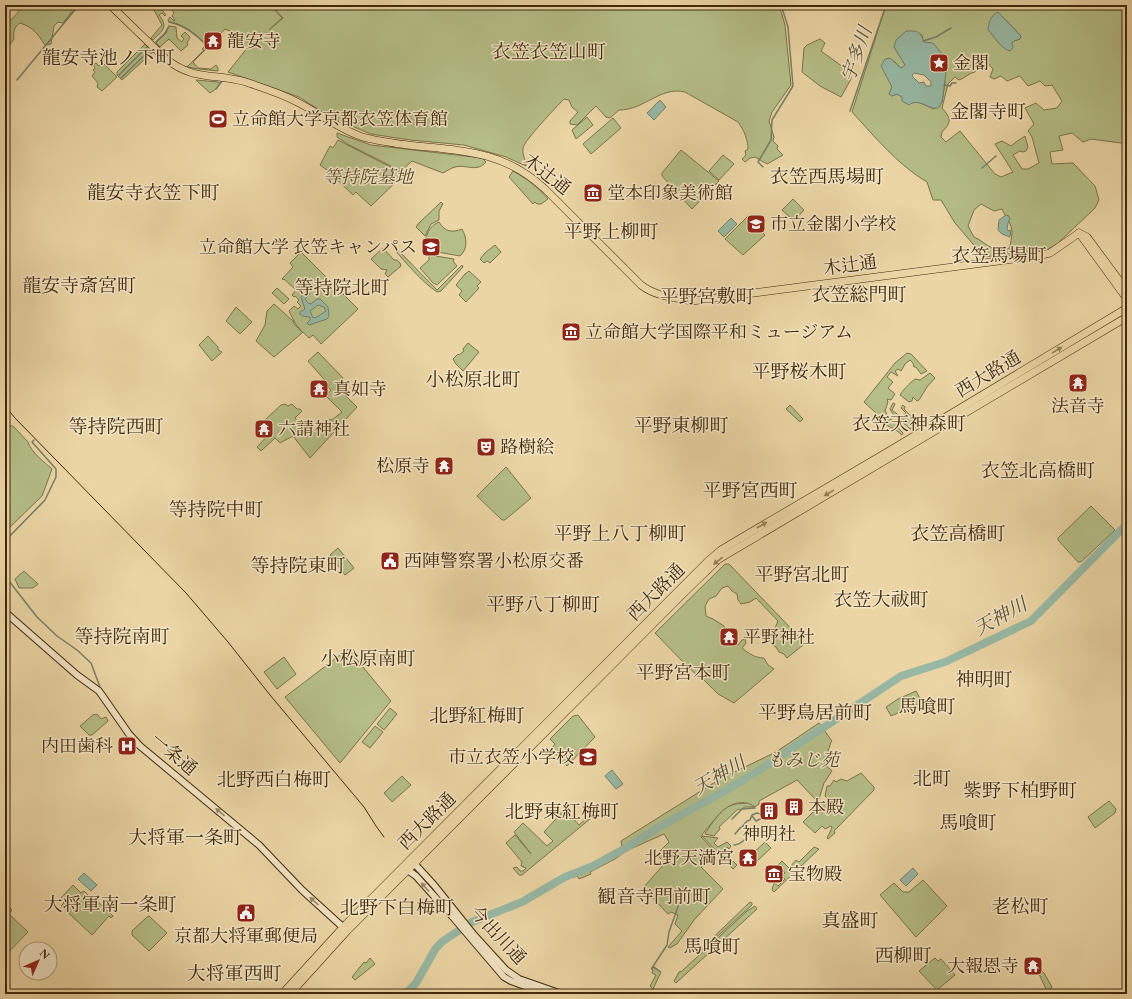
<svg xmlns="http://www.w3.org/2000/svg" width="1132" height="999" font-family="'EB Garamond','Noto Serif JP',serif">
<style>
.green{fill:#b5be87;stroke:#7a744a;fill-rule:evenodd}
.water{fill:#98b9a5;stroke:#748068;fill-rule:evenodd}
.lines{fill:none;stroke-linecap:round;stroke-linejoin:round}
.stream{stroke:#748068;stroke-width:1.5}
.river{stroke:#98b9a5;stroke-width:8}
.secondary-casing{stroke:#3f2a0c;stroke-width:8}
.primary-casing{stroke:#3f2a0c;stroke-width:8}
.secondary{stroke:#f2e4c4;stroke-width:6}
.primary{stroke:#ebd5a4;stroke-width:7}
.tram{stroke:#3f2a0c;stroke-width:1}
.oneway{fill:#958058}
.oneway2{fill:#988768}
.labels{text-anchor:middle;stroke-width:3;stroke-linejoin:round;paint-order:stroke}
.poi-label{font-size:18px;fill:#3f2a0c;stroke:#f2e4c4;text-anchor:start}
.street-label{font-size:18px;fill:#3f2a0c;stroke:#f2e4c4}
.park-label{font-size:18px;font-style:italic;fill:#574825;stroke:#f2e4c4}
.neighbourhood-label{font-size:19px;fill:#3f2a0c;stroke:#f2e4c4}
.water-label{font-size:19px;font-style:italic;fill:#554e32;stroke:#f2e4c4}
</style>
<rect width="100%" height="100%" fill="#ebd5a4"/>
<filter id="stains"><feTurbulence type="fractalNoise" baseFrequency=".005" numOctaves="4"/><feColorMatrix values="0 0 0 0 .2 0 0 0 0 .09 0 0 0 0 .02 0 0 0 .5 -.17"/></filter>
<radialGradient id="worn" r=".72"><stop offset=".6" stop-color="#630" stop-opacity="0"/><stop offset="1" stop-color="#630" stop-opacity=".3"/></radialGradient>
<!-- green -->
<g class="green">
<path d="M22 5H77L63 23 58 22 54 26 51 44 45 45C37 33 34 28 20 23 14 27 13 32 14 39L5 51V21L8 22C14 18 19 12 22 5Z"/>
<path d="M153 5H163L161 9 166 15 165 16 162 13 159 15C169 27 162 31 153 40L151 38 162 25 154 10Z"/>
<path d="M175 5H270L282 18 269 30 283 18 271 5H779L785 25 791 85 772 112 769 121 774 137 773 141 778 146 777 149 783 155 767 164 755 157 750 158 745 162 742 159 746 155 745 151 748 149C748 140 744 130 738 122L685 92C660 86 645 110 619 110L610 118 606 117 596 106 577 125 570 124V121L578 112 572 107 569 100 564 99C557 106 524 141 523 148 522 155 526 160 526 166L506 157 464 145 410 140 371 134 347 124 327 115 299 97 228 72 248 47 253 42 245 48 230 31 225 29 208 47C197 35 185 24 169 22L168 20 170 17 174 21 175 20 172 16 174 13 171 9Z"/>
<path d="M886 5H1127V140L1121 143 1091 139 1083 142 1072 133 1059 136 1063 150 1050 152 1052 164 1073 163 1095 186 1099 200 1095 208 1057 244 1048 249 984 257 955 223 941 200H933L927 182C898 165 875 137 852 112ZM1003 17 1021 36 1020 39 1014 41 1012 43 1000 44 988 29ZM917 32 922 35 923 42 944 57 939 54 931 59V62L940 72 945 82 942 102 934 109 918 102H912L897 94 892 96 889 94 892 87 894 61 901 68 906 65 894 47ZM986 61 993 69 990 77 994 79 1001 76 1007 81 1020 76 1028 86 1040 81 1045 86 1052 85 1062 101 1057 108 1044 110 1036 103 1025 108 1034 124 1028 131 1032 137 1039 163 1028 169H1022L1013 155 1020 151 1023 152 1026 151 1028 147 1025 136 1016 142 1011 146 1002 141 995 144 1013 172 1001 177 995 174 960 131 946 142 941 137 942 132C952 122 951 118 942 108L948 84 955 77 959 80C965 78 969 73 975 72L976 67ZM981 204 994 211 1002 209C1005 216 1012 224 1012 232 1012 238 1010 243 1010 248 1004 249 998 249 992 248 986 245 981 240 974 237L968 226 974 210Z"/>
<path d="M169 26 176 27 177 38 182 42 184 39 181 36 185 32 190 37 187 43 188 45 181 51 169 39 160 47 156 43 166 33Z"/>
<path d="M820 39 825 43 821 51 850 72 851 79 841 97 820 86 802 72 804 48 807 45Z"/>
<path d="M145 44 153 52 122 80 117 75V72Z"/>
<path d="M205 46 207 48 193 62 198 68 211 69 216 65 218 68V71L199 69 187 67 204 50 202 49Z"/>
<path d="M96 63 99 66 103 63 117 77 102 91 97 87 98 83 92 76 95 72 93 70 95 68 93 65Z"/>
<path d="M196 80 218 82 220 83 216 89 210 93Z"/>
<path d="M587 117 593 125 576 139 572 130Z"/>
<path d="M613 118 621 128 591 154 583 144Z"/>
<path d="M337 133 371 145 482 158 486 162C477 173 466 164 455 167 451 168 447 171 443 173L412 161 401 171 349 145 337 137Z"/>
<path d="M338 140 404 174 371 206 356 192 353 195 327 170 320 165 330 146 333 148Z"/>
<path d="M681 150 719 181 692 209 662 176V173Z"/>
<path d="M723 155 734 164 719 180 709 171Z"/>
<path d="M513 171C527 179 538 187 548 199L541 204H537L535 202 533 204 509 177Z"/>
<path d="M793 199 804 210 794 221 782 210Z"/>
<path d="M441 202 443 204 439 211V220L431 224 425 236 416 227 419 223Z"/>
<path d="M748 216 765 235 743 255 725 239Z"/>
<path d="M439 222C445 232 452 233 462 229 467 238 468 249 460 256L432 251 430 247 431 244 426 237C429 229 432 225 439 222Z"/>
<path d="M495 245 501 252 490 263 487 261 484 263 480 259 485 253Z"/>
<path d="M395 247 437 290 462 265 463 267 441 291 437 292C421 281 407 264 394 249Z"/>
<path d="M383 248 394 260H397L400 263 401 266 388 277 385 274 387 270 381 269 371 259Z"/>
<path d="M301 252 358 309 321 344 313 335 309 338 303 332 274 357 256 341 265 325 267 311 274 304 293 321 294 324 302 332 295 323 289 311 294 306 298 309 301 306 297 302 299 300 295 296 294 297 292 295 296 290 284 279 283 280 282 279 293 267 290 263Z"/>
<path d="M429 255 454 259 453 261 457 266 437 285 433 283 420 268 429 260Z"/>
<path d="M469 271 481 282 477 286 479 288 466 302 459 295 462 291 456 285 465 274Z"/>
<path d="M277 288 289 299 284 304 272 293Z"/>
<path d="M236 307 252 322 240 334 226 321Z"/>
<path d="M208 336 218 347V350L222 352 212 361 199 345Z"/>
<path d="M468 343 479 352 463 371 456 364 453 359 458 354 459 355 464 351 463 349Z"/>
<path d="M318 352 343 378 336 386 357 407 310 458 293 436 280 443 275 438 261 451 257 447 273 430 265 420 281 405 285 404 288 406 292 404 297 409H300L302 411 295 418 303 427 299 431 306 437 317 427 320 429 330 419 332 420 342 412 326 396 331 390 328 387 329 385 308 361Z"/>
<path d="M907 353 911 354 927 371 921 374 916 367H914L913 363 910 360 905 364 901 371 898 369 895 371 898 376 891 372 887 377 893 382 888 388 895 394 891 400 887 399 888 402 885 411 890 419 897 423 899 429 903 433 902 435C900 434 899 432 897 431 890 426 877 423 876 413L864 402 895 363Z"/>
<path d="M930 373 935 378 927 387 919 400 917 401 913 397 912 401 909 402 900 395C902 391 911 382 915 379L920 380Z"/>
<path d="M893 403 895 404 892 410 901 417 906 413 901 408 903 405 905 407 904 409C909 413 912 419 917 425L916 428 910 429C905 424 892 415 890 409Z"/>
<path d="M790 405 803 419 800 422 786 409Z"/>
<path d="M10 426H13L28 442C31 452 44 462 52 469L42 496 5 532V430Z"/>
<path d="M506 467 531 498 505 520H502L477 496Z"/>
<path d="M1091 506 1115 530 1081 562H1078L1058 540V538Z"/>
<path d="M338 548 354 568 345 575 330 555Z"/>
<path d="M725 564H729L804 642 803 645 787 658 784 654 779 652 776 647 771 644 772 639 770 633 775 628 778 621 756 598 750 602 741 604 738 600 737 594 732 591 728 586 722 588 716 596 709 599 705 606 706 616 713 619 724 626C726 635 729 640 738 645L742 640 745 639 746 643 742 648C748 653 755 658 764 658L768 665 774 669 734 703 718 694 702 678 701 679 684 663 655 633Z"/>
<path d="M24 571 38 584 33 588H19L15 579Z"/>
<path d="M348 649 391 701 340 763 285 697Z"/>
<path d="M284 657 296 674 277 689 264 672Z"/>
<path d="M916 691 922 702 891 716 886 707 898 699Z"/>
<path d="M390 708 397 714 384 730 377 724Z"/>
<path d="M94 714 95 715 97 714 101 719 106 717 108 721 92 735H89L80 726Z"/>
<path d="M578 715 595 737 567 766 551 749 555 744 550 739 573 716Z"/>
<path d="M819 723 832 741 831 742 824 764 832 771 824 783 818 802 797 780 759 801V804L755 807C736 795 722 810 710 825 707 829 703 832 701 837L716 853 701 867 723 889 694 920 677 944 673 946 670 948 668 947 682 931 675 924 678 915 671 912 668 914 643 888 665 863 658 856 659 852 669 842 664 834 628 850 615 859 590 872 591 874 579 879 577 876 573 878 572 877 623 852 621 841 720 779 776 752Z"/>
<path d="M375 726 383 732 370 748 362 742Z"/>
<path d="M861 773 874 787V790L834 831 835 833 828 839 827 838 832 828 831 826 825 829 822 826 815 833 803 822 821 804 829 800 825 796 827 786H830L834 780 836 782 841 779 847 781Z"/>
<path d="M402 776 411 785 392 802 384 793Z"/>
<path d="M1109 801 1116 809 1115 813 1095 828 1088 817Z"/>
<path d="M748 803 755 807H745L740 810 738 809 719 827 720 829 714 836 705 834V833C712 824 720 809 732 805 737 803 743 804 748 803Z"/>
<path d="M565 809 579 825 588 817 590 819 522 875H519L513 868 517 867 520 871H523L526 868 521 866 522 862 506 843 515 835 531 854 514 832 523 823 547 846 553 841 544 832Z"/>
<path d="M702 836 718 838 714 843 718 847 727 842 731 846 729 849 727 847 724 851 729 855 726 859 730 863 733 861 737 865 733 869Z"/>
<path d="M765 842 771 848 754 864H752L749 857Z"/>
<path d="M814 847 819 849 774 892 772 890 774 883 778 886 785 879 782 876 785 873 778 865 782 861 789 868 796 860 799 862Z"/>
<path d="M923 880 947 906 916 937 880 895 894 883 903 892H909Z"/>
<path d="M73 885 81 893 84 891 94 901 95 899 113 916 111 918 109 916 92 935 61 906 64 903 60 899Z"/>
<path d="M750 902 752 903V905L700 952 699 951Z"/>
<path d="M5 903 12 910 9 914 28 932 5 956Z"/>
<path d="M755 906 757 909 676 983 674 981 679 972 682 971 747 911Z"/>
<path d="M149 916 167 933 149 951 132 935V931L147 917Z"/>
<path d="M370 958 375 964 355 980 352 977 364 962 366 963Z"/>
<path d="M935 958 938 961 941 959 955 975 937 990 919 971Z"/>
<path d="M653 966 661 972 653 989 650 986 656 975 652 973 653 970 651 969Z"/>
<path d="M1041 970 1044 973 1052 987 1049 990 1046 989 1038 972Z"/>
</g>
<!-- water -->
<g class="water">
<path d="M998 12 1021 36 1020 39 1014 41 1012 43 1013 48 1010 51C1000 48 995 37 988 30 989 22 990 16 998 12Z"/>
<path d="M906 31C917 31 920 30 924 42L933 43 945 57 942 58 939 55 935 57 934 56 931 59 932 60 931 62 940 72 944 69 946 73 942 102 938 108C928 110 919 97 909 105L902 101V97L897 94 892 96 889 94 892 87 881 66 885 59 890 58 901 68 905 65 894 47 896 40ZM914 73 924 75 931 82V86H926L924 82 919 83 912 76Z"/>
<path d="M660 100 666 107 654 120 647 113Z"/>
<path d="M1006 215 1009 216 1010 219 1008 223 1007 229 1008 231 1011 230 1010 237 1002 234 998 230 999 220Z"/>
<path d="M731 218 737 224 724 237 718 231Z"/>
<path d="M308 292 310 294 305 299 308 303 311 304 317 299H320L328 307 329 316 327 319 309 325 307 323 310 320V317L302 316 300 314V312L305 309 301 297 303 294ZM318 305 324 307 326 311 317 317 313 318 310 311Z"/>
<path d="M612 770 623 784 616 789 605 776Z"/>
<path d="M913 868 918 874 906 886 900 880Z"/>
<path d="M84 873 97 885 91 891 78 879Z"/>
</g>
<g class="lines">
<!-- stream -->
<g class="stream">
<path d="M169 22C185 25 197 35 208 47"/>
<path d="M923 41 936 37 951 28"/>
<path d="M156 42 165 33 169 26"/>
<path d="M119 75 147 47"/>
<path d="M121 78 150 50"/>
<path d="M17 80 79 5"/>
<path d="M944 85 950 86 952 83H956"/>
<path d="M216 89 222 81"/>
<path d="M850 111 886 5"/>
<path d="M763 167 758 162 771 140 772 120 793 86 788 27 781 5"/>
<path d="M982 168 996 156"/>
<path d="M5 541 45 500 56 477V469L32 442 34 440"/>
<path d="M5 576 37 617 57 636 77 650 91 663 100 687"/>
<path d="M752 816 756 821 762 818 760 813"/>
<path d="M732 819 742 809 755 808"/>
<path d="M735 834 740 828 742 827 747 821 750 820 752 815 757 813 763 815"/>
<path d="M734 845C742 845 750 834 756 828"/>
<path d="M653 967 659 971"/>
<path d="M652 968 667 945 669 932 680 901"/>
</g>
<!-- river -->
<path class="river" d="M405 994 416 983 436 948 443 941 472 922 522 902 565 877 593 866 624 849 659 827 723 792 761 769 901 676 945 662 1031 621 1127 524"/>
<!-- secondary casing -->
<g class="secondary-casing">
<g id="secondary">
<path d="M5 612 77 675 99 691 129 734 140 746 259 845 302 890 346 930"/>
<path d="M411 860 434 885 474 935 506 970 519 979 562 994"/>
<path d="M405 868 416 876 452 916 504 977 511 981 547 994"/>
</g>
</g>
<!-- primary casing -->
<g class="primary-casing">
<g id="primary">
<path d="M110 5 166 59C194 81 214 73 246 82 263 88 283 94 299 103 320 114 338 128 360 136 375 141 392 143 408 145 462 151 503 150 545 189L641 285C655 296 674 298 692 301L1037 256 1050 253 1079 233"/>
<path d="M1079 233 1127 299"/>
<path d="M1079 233 1087 237 1127 291"/>
<path d="M282 994 347 923 708 561 721 550 741 538 889 451 1127 308"/>
<path d="M290 994 347 931 684 593 719 559 1127 317"/>
</g>
</g>
<!-- secondary -->
<use href="#secondary" class="secondary"/>
<!-- primary -->
<use href="#primary" class="primary"/>
<!-- tram -->
<path class="tram" d="M5 406 15 418 186 593 228 642 270 695 364 807 376 826 384 837"/>
</g>
<!-- one-way arrows -->
<defs><path id="oneway-solid" d="M-6-.8H1V-3.2L6.5 0L1 3.2V.8H-6Z"/></defs>
<g class="oneway">
<use href="#oneway-solid" transform="translate(1057 350) rotate(-31)"/>
<use href="#oneway-solid" transform="translate(829 493) rotate(149)"/>
<use href="#oneway-solid" transform="translate(762 525) rotate(-30)"/>
<use href="#oneway-solid" transform="translate(718 561) rotate(141)"/>
</g>
<g class="oneway2">
<use href="#oneway-solid" transform="translate(220 812) rotate(-140)"/>
<use href="#oneway-solid" transform="translate(425 887) rotate(-132)"/>
<use href="#oneway-solid" transform="translate(314 901) rotate(-138)"/>
</g>
<!-- icons -->
<defs>
<g id="temple-square" transform="scale(1)"><rect x="-9" y="-9" width="18" height="18" rx="4" fill="#8f2418" stroke="#f2e4c4"/><path d="M0-6L5-2H3V0L6.5 2.5H4V6H1.5V3h-3V6H-4V2.5H-6.5L-3 0V-2H-5Z" fill="#fff"/></g>
<g id="sight-square" transform="scale(1)"><rect x="-9" y="-9" width="18" height="18" rx="4" fill="#8f2418" stroke="#f2e4c4"/><path d="M0-6L1.8-2.2L6-1.7L2.9 1.2L3.7 5.4L0 3.3L-3.7 5.4L-2.9 1.2L-6-1.7L-1.8-2.2Z" fill="#fff"/></g>
<g id="stadium-square" transform="scale(1)"><rect x="-9" y="-9" width="18" height="18" rx="4" fill="#8f2418" stroke="#f2e4c4"/><path d="M0-5a6.5 5 0 1 0 0 10a6.5 5 0 1 0 0-10ZM-3.5-1.8h7v3.6h-7Z" fill="#fff"/></g>
<g id="museum-square" transform="scale(1)"><rect x="-9" y="-9" width="18" height="18" rx="4" fill="#8f2418" stroke="#f2e4c4"/><path d="M0-6L6-3V-2H-6V-3ZM-5-1h2V3h-2ZM-1-1h2V3h-2ZM3-1h2V3H3ZM-6 4H6V6H-6Z" fill="#fff"/></g>
<g id="school-square" transform="scale(1)"><rect x="-9" y="-9" width="18" height="18" rx="4" fill="#8f2418" stroke="#f2e4c4"/><path d="M0-5L7-2L0 1L-7-2ZM-4 1L0 2.5L4 1V4Q0 6-4 4Z" fill="#fff"/></g>
<g id="university-square" transform="scale(1)"><rect x="-9" y="-9" width="18" height="18" rx="4" fill="#8f2418" stroke="#f2e4c4"/><path d="M0-5L7-2L0 1L-7-2ZM-4 1L0 2.5L4 1V4Q0 6-4 4Z" fill="#fff"/></g>
<g id="theatre-square" transform="scale(1)"><rect x="-9" y="-9" width="18" height="18" rx="4" fill="#8f2418" stroke="#f2e4c4"/><path d="M-5-5.5Q0-4 5-5.5V0Q5 5 0 6Q-5 5-5 0ZM-3.3-2.5H-1v1.5H-3.3ZM1-2.5H3.3v1.5H1ZM-2.8 1Q0 5.5 2.8 1Z" fill="#fff"/></g>
<g id="civic-square" transform="scale(1)"><rect x="-9" y="-9" width="18" height="18" rx="4" fill="#8f2418" stroke="#f2e4c4"/><path d="M-.6-6.5H3V-4.5H.6V-3L4-1V1h2V6H-6V1h2V-1L-.6-3ZM-1.2 2.5V6h2.4V2.5Z" fill="#fff"/></g>
<g id="hospital-square" transform="scale(1)"><rect x="-9" y="-9" width="18" height="18" rx="4" fill="#8f2418" stroke="#f2e4c4"/><path d="M-5-5h3v3.5h4V-5h3V5h-3V1.5h-4V5h-3Z" fill="#fff"/></g>
<g id="building-square" transform="scale(1)"><rect x="-9" y="-9" width="18" height="18" rx="4" fill="#8f2418" stroke="#f2e4c4"/><path d="M-4-6H4V6H1V3H-1V6H-4ZM-2.5-4.3h1.7v1.8h-1.7ZM.8-4.3h1.7v1.8H.8ZM-2.5-1h1.7V.8h-1.7ZM.8-1h1.7V.8H.8Z" fill="#fff"/></g>
</defs>
<g fill-rule="evenodd">
<use href="#temple-square" x="213" y="41"/>
<use href="#sight-square" x="939" y="63"/>
<use href="#stadium-square" x="218" y="119"/>
<use href="#museum-square" x="593" y="193"/>
<use href="#school-square" x="756" y="224"/>
<use href="#university-square" x="431" y="247"/>
<use href="#museum-square" x="571" y="332"/>
<use href="#temple-square" x="1078" y="383"/>
<use href="#temple-square" x="319" y="389"/>
<use href="#temple-square" x="264" y="429"/>
<use href="#theatre-square" x="486" y="447"/>
<use href="#temple-square" x="444" y="466"/>
<use href="#civic-square" x="390" y="561"/>
<use href="#temple-square" x="729" y="637"/>
<use href="#hospital-square" x="127" y="746"/>
<use href="#school-square" x="588" y="757"/>
<use href="#building-square" x="794" y="807"/>
<use href="#building-square" x="769" y="811"/>
<use href="#temple-square" x="748" y="858"/>
<use href="#museum-square" x="774" y="874"/>
<use href="#civic-square" x="246" y="913"/>
<use href="#temple-square" x="1033" y="966"/>
</g>
<g class="labels">
<!-- poi labels -->
<g class="poi-label">
<text x="227" y="47">龍安寺</text>
<text x="953" y="69">金閣</text>
<text x="232" y="125">立命館大学京都衣笠体育館</text>
<text x="607" y="199">堂本印象美術館</text>
<text x="770" y="230">市立金閣小学校</text>
<text x="417" y="253" text-anchor="end">立命館大学 衣笠キャンパス</text>
<text x="585" y="338">立命館大学国際平和ミュージアム</text>
<text x="333" y="395">真如寺</text>
<text x="1078" y="412" text-anchor="middle">法音寺</text>
<text x="278" y="435">六請神社</text>
<text x="500" y="453">路樹絵</text>
<text x="430" y="472" text-anchor="end">松原寺</text>
<text x="404" y="567">西陣警察署小松原交番</text>
<text x="743" y="643">平野神社</text>
<text x="113" y="752" text-anchor="end">内田歯科</text>
<text x="574" y="763" text-anchor="end">市立衣笠小学校</text>
<text x="808" y="813">本殿</text>
<text x="769" y="840" text-anchor="middle">神明社</text>
<text x="734" y="864" text-anchor="end">北野天満宮</text>
<text x="788" y="880">宝物殿</text>
<text x="246" y="942" text-anchor="middle">京都大将軍郵便局</text>
<text x="1019" y="972" text-anchor="end">大報恩寺</text>
</g>
<!-- street labels -->
<g class="street-label">
<text transform="translate(547 174) rotate(38)" y="6">木辻通</text>
<text transform="translate(850 265) rotate(-8)" y="6">木辻通</text>
<text transform="translate(988 374) rotate(-31)" y="6">西大路通</text>
<text transform="translate(656 592) rotate(-45)" y="6">西大路通</text>
<text transform="translate(174 754) rotate(40)" y="6">一条通</text>
<text transform="translate(427 821) rotate(-45)" y="6">西大路通</text>
<text transform="translate(498 935) rotate(47)" y="6">今出川通</text>
</g>
<!-- park labels -->
<g class="park-label">
<text x="368" y="183">等持院墓地</text>
<text x="803" y="766">もみじ苑</text>
</g>
<!-- neighbourhood labels -->
<g class="neighbourhood-label">
<text x="549" y="58">衣笠衣笠山町</text>
<text x="108" y="64">龍安寺池ノ下町</text>
<text x="988" y="118">金閣寺町</text>
<text x="827" y="183">衣笠西馬場町</text>
<text x="153" y="199">龍安寺衣笠下町</text>
<text x="611" y="238">平野上柳町</text>
<text x="999" y="262">衣笠馬場町</text>
<text x="79" y="292">龍安寺斎宮町</text>
<text x="342" y="294">等持院北町</text>
<text x="859" y="301">衣笠総門町</text>
<text x="707" y="303">平野宮敷町</text>
<text x="799" y="378">平野桜木町</text>
<text x="473" y="386">小松原北町</text>
<text x="909" y="430">衣笠天神森町</text>
<text x="681" y="432">平野東柳町</text>
<text x="116" y="433">等持院西町</text>
<text x="1038" y="477">衣笠北高橋町</text>
<text x="750" y="497">平野宮西町</text>
<text x="216" y="516">等持院中町</text>
<text x="620" y="540">平野上八丁柳町</text>
<text x="958" y="540">衣笠高橋町</text>
<text x="298" y="572">等持院東町</text>
<text x="802" y="581">平野宮北町</text>
<text x="881" y="606">衣笠大祓町</text>
<text x="543" y="611">平野八丁柳町</text>
<text x="122" y="643">等持院南町</text>
<text x="368" y="665">小松原南町</text>
<text x="683" y="679">平野宮本町</text>
<text x="984" y="686">神明町</text>
<text x="927" y="713">馬喰町</text>
<text x="815" y="719">平野鳥居前町</text>
<text x="477" y="722">北野紅梅町</text>
<text x="932" y="785">北町</text>
<text x="274" y="786">北野西白梅町</text>
<text x="1020" y="797">紫野下柏野町</text>
<text x="562" y="818">北野東紅梅町</text>
<text x="968" y="829">馬喰町</text>
<text x="185" y="844">大将軍一条町</text>
<text x="654" y="903">観音寺門前町</text>
<text x="110" y="911">大将軍南一条町</text>
<text x="1020" y="913">老松町</text>
<text x="397" y="914">北野下白梅町</text>
<text x="850" y="927">真盛町</text>
<text x="712" y="953">馬喰町</text>
<text x="903" y="962">西柳町</text>
<text x="234" y="980">大将軍西町</text>
</g>
<!-- water labels -->
<g class="water-label">
<text transform="translate(856 54) rotate(-71)" y="7">宇多川</text>
<text transform="translate(1000 616) rotate(-29)" y="7">天神川</text>
<text transform="translate(719 775) rotate(-30)" y="7">天神川</text>
</g>
</g>
<!-- margin -->
<rect width="1132" height="999" fill="none" stroke="#ebd5a4" stroke-width="20"/>
<rect x="6" y="6" width="1120" height="987" fill="none" stroke="#3f2a0c" stroke-width="2"/>
<rect x="10" y="10" width="1112" height="979" fill="none" stroke="#3f2a0c"/>
<!-- north arrow -->
<g transform="translate(38 961) rotate(45)"><circle r="19" fill="#f2e4c4" stroke="#aa9a7a"/>
<path d="M0-3L7 15L0 10L-7 15Z" fill="#8f2418"/>
<text y="-6" font-size="11" font-weight="bold" text-anchor="middle" fill="#3f2a0c">N</text>
</g>
<rect width="100%" height="100%" filter="url(#stains)"/>
<rect width="100%" height="100%" fill="url(#worn)"/>
</svg>
